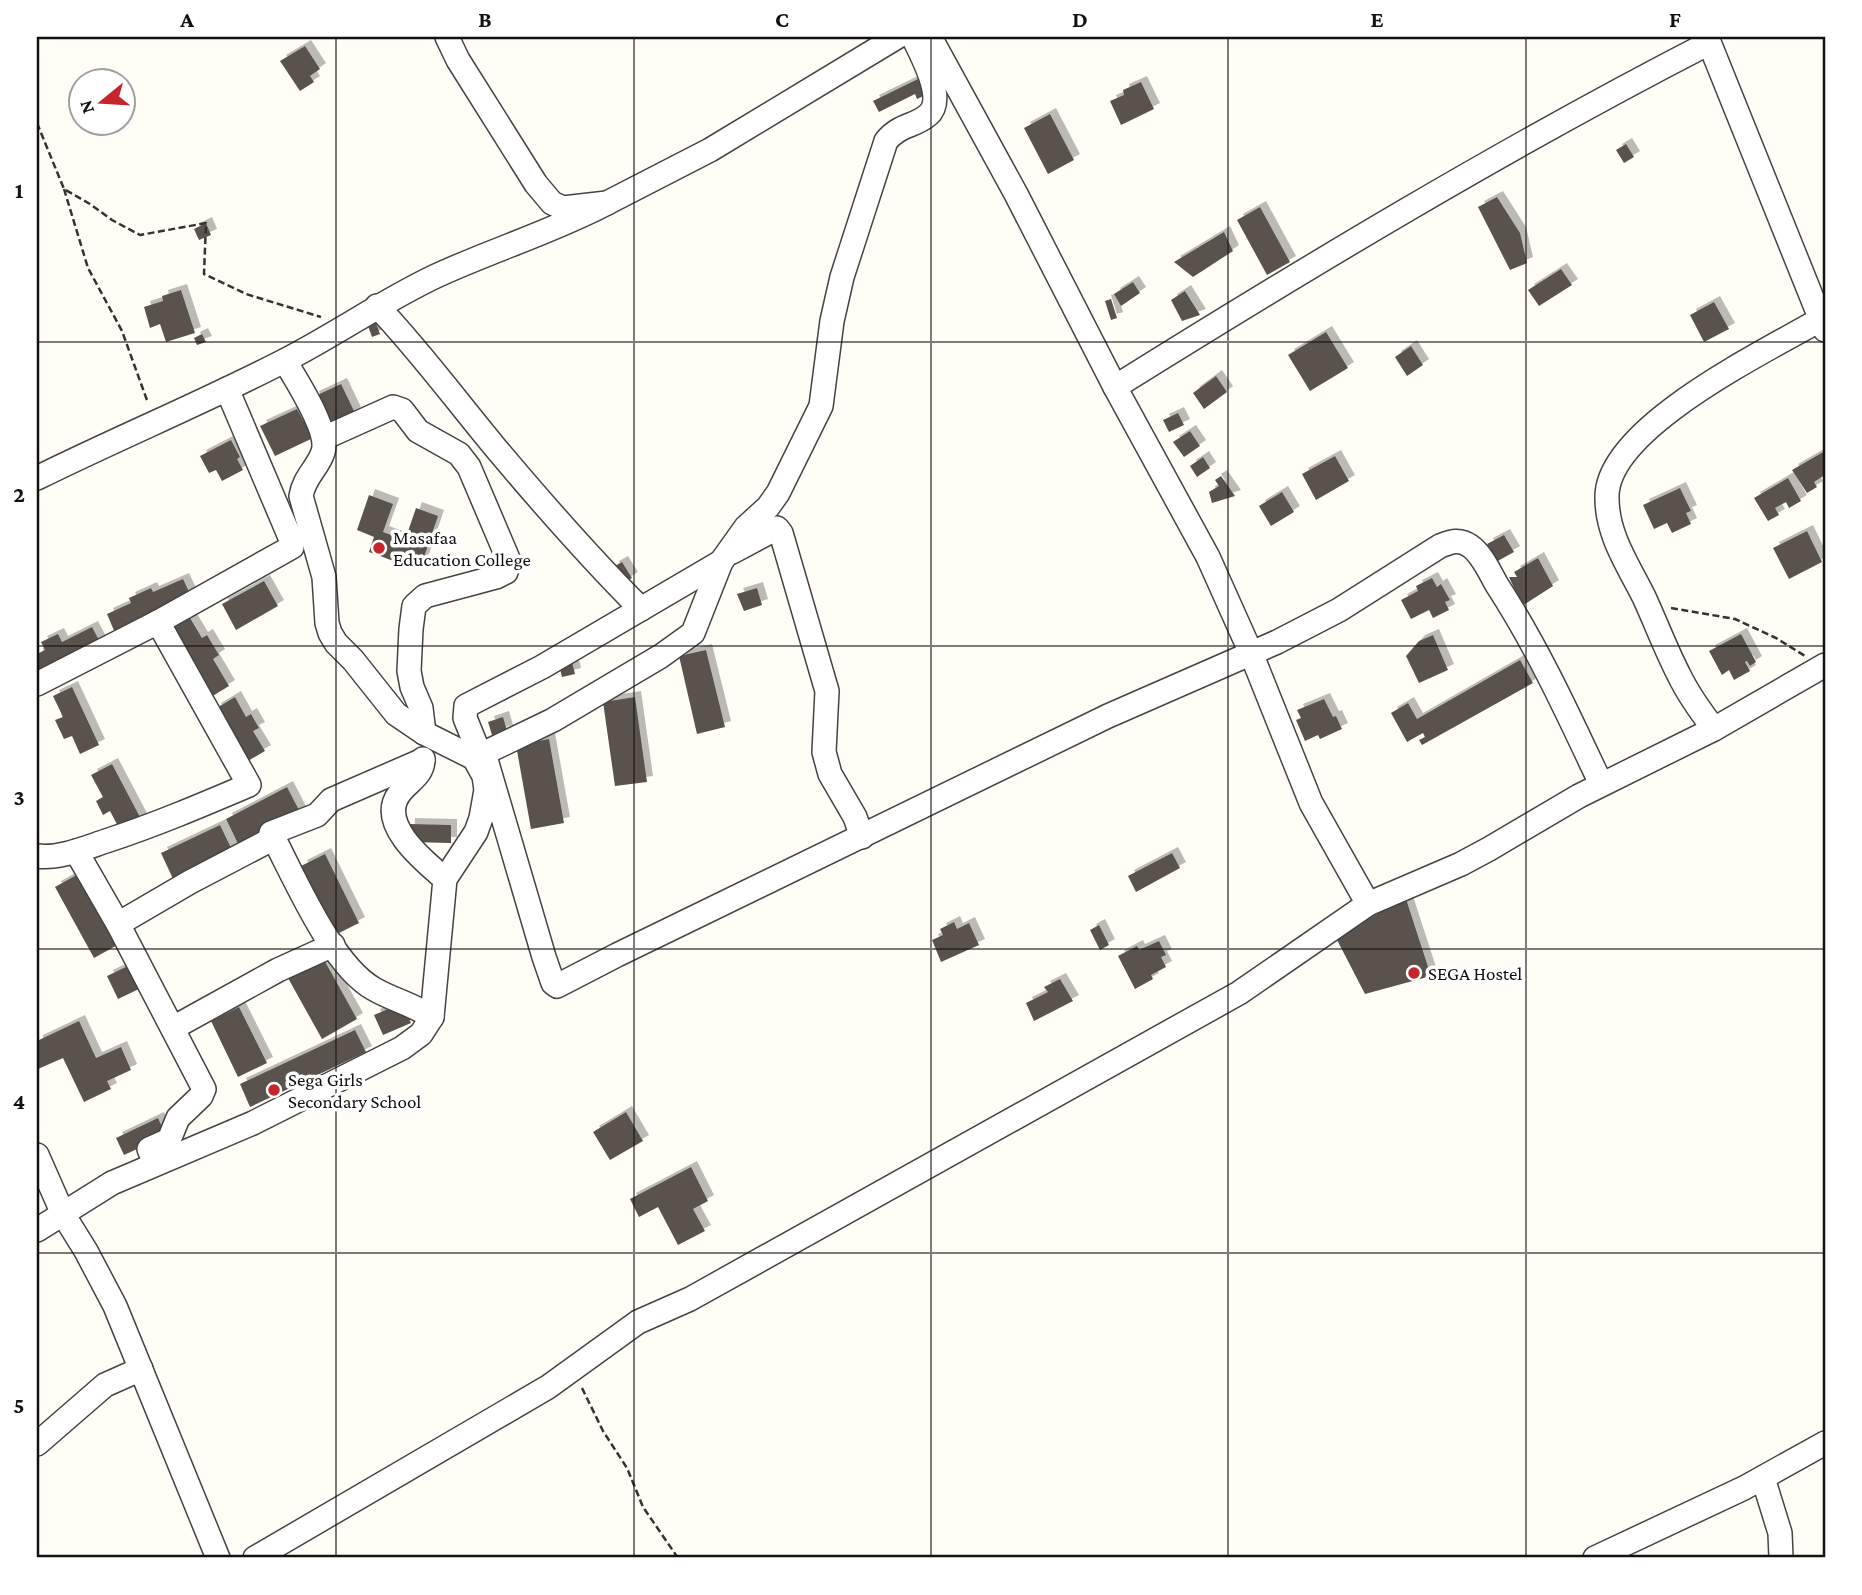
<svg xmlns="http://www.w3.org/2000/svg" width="1862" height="1595" font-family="'Crimson Pro',serif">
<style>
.building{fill:#5a524d;filter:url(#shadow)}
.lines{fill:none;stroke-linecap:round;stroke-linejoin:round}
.minor-casing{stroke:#444;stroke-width:26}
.path{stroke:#333;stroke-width:2.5;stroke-dasharray:7 3.5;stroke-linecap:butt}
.minor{stroke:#fff;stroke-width:23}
.grid{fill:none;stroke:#111;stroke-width:2;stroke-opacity:0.55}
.poi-dot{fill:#c4262e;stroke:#fff;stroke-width:2.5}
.labels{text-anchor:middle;stroke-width:7;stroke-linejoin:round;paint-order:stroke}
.poi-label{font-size:19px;fill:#111;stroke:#fff;text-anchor:start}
.neatline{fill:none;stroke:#111;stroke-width:2.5}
.grid-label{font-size:23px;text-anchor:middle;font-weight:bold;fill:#111}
</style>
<defs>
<filter id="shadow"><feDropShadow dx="6" dy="-6" stdDeviation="0" flood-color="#0004"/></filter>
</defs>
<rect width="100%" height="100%" fill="#fffdf5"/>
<!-- building -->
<g class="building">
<path d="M305 46 320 69 310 76 314 82 300 91 280 61Z"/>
<path d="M920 78 928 94 917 99 915 94 879 112 873 101Z"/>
<path d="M1141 82 1154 109 1121 125 1110 101 1124 95 1123 90Z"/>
<path d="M1050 114 1074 160 1048 174 1024 128Z"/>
<path d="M1626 144 1634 157 1624 163 1616 150Z"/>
<path d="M1497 197 1520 233 1527 263 1510 270 1478 207Z"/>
<path d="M1260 207 1290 262 1267 275 1237 220Z"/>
<path d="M206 223 211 235 199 240 194 229Z"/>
<path d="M1224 232 1233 251 1193 277 1174 262Z"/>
<path d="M1561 269 1572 285 1539 306 1528 290Z"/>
<path d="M1133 282 1140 293 1121 306 1114 294Z"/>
<path d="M181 290 195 333 166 342 160 324 150 328 144 307 163 301 162 296Z"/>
<path d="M1185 291 1200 315 1182 321 1171 300Z"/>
<path d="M1111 299 1117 318 1111 320 1105 301Z"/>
<path d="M1714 302 1729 329 1704 342 1690 315Z"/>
<path d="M376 323 380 334 372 337 368 326Z"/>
<path d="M1326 332 1348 368 1310 391 1288 355Z"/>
<path d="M202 334 206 342 197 345 194 338Z"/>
<path d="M1411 346 1423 365 1407 376 1395 357Z"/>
<path d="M1216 376 1227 392 1204 409 1193 393Z"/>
<path d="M341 384 355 413 327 427 313 397Z"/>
<path d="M297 409 313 438 275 456 260 426Z"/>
<path d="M1178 413 1184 425 1169 432 1163 420Z"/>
<path d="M1190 431 1200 446 1184 457 1173 442Z"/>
<path d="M231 440 240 457 237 459 243 470 222 481 216 470 209 473 200 456Z"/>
<path d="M1825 451V475L1814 482 1817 487 1807 493 1792 470Z"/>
<path d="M1335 456 1349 481 1316 500 1302 474Z"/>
<path d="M1203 457 1210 468 1197 477 1190 466Z"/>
<path d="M1221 476 1235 496 1212 503 1209 492 1219 486 1215 480Z"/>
<path d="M1788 478 1801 501 1789 508 1786 502 1775 508 1779 515 1768 521 1754 498Z"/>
<path d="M1680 488 1691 511 1686 513 1691 524 1672 533 1667 523 1654 529 1643 505Z"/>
<path d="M1282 492 1294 512 1271 526 1259 506Z"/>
<path d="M369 495 393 504 383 532 405 540 416 508 438 516 421 566 411 563 410 567 369 552 374 537 357 530Z"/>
<path d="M1807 531 1822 562 1789 579 1773 548Z"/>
<path d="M1504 535 1514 552 1496 562 1487 544Z"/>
<path d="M1538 558 1553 586 1522 606 1509 577H1517L1514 572Z"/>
<path d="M622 562 632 578 622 584 613 567Z"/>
<path d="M1432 578 1437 587 1441 584 1450 600 1445 602 1449 610 1433 618 1429 610 1411 619 1401 600 1418 591 1416 586Z"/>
<path d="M183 579 192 598 115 633 107 614 131 603 129 598 151 588 153 592Z"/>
<path d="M264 581 278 606 236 630 222 604Z"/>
<path d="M757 588 762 605 744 611 737 594Z"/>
<path d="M187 613 202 638 207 635 219 655 213 659 229 686 211 697 168 624Z"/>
<path d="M92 627 101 644 37 675V654L45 650 41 642 58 634 62 642Z"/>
<path d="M1741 634 1756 662 1750 666 1747 661 1745 662 1750 671 1734 680 1729 670 1722 675 1709 651Z"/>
<path d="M1433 635 1448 670 1419 683 1406 656 1419 641Z"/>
<path d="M706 650 725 727 697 734 679 656Z"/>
<path d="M571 658 575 674 562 677 558 661Z"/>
<path d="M1520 660 1533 683 1422 745 1419 740 1425 737 1423 733 1407 742 1391 713 1408 703 1417 719Z"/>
<path d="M72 687 99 745 80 754 72 736 64 739 55 720 63 717 53 696Z"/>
<path d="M235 697 246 717 251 714 259 728 253 731 265 751 246 762 215 709Z"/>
<path d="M635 697 647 782 615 786 603 702Z"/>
<path d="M1324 699 1333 717 1336 716 1342 729 1320 739 1318 735 1305 741 1296 720 1301 718 1297 710Z"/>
<path d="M503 717 507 731 492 735 488 722Z"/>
<path d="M549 739 564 823 531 829 516 745Z"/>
<path d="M112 764 142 821 121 832 110 811 103 815 96 801 103 797 91 775Z"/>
<path d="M287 787 300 812 238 844 226 819Z"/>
<path d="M409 824 451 825V843L408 842Z"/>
<path d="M220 825 233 852 174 881 161 853Z"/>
<path d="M1172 853 1180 868 1136 892 1128 876Z"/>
<path d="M325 854 359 923 335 935 301 866Z"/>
<path d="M82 872 121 943 94 958 55 887Z"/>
<path d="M1406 899 1431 976 1365 994 1335 936Z"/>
<path d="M954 922 957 929 969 923 979 945 941 962 932 940 943 935 940 929Z"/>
<path d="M1099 925 1109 945 1100 950 1090 930Z"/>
<path d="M1159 941 1166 955 1161 957 1166 967 1151 975 1153 979 1135 989 1118 956 1137 946 1139 950Z"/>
<path d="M323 958 357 1019 322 1039 288 978Z"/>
<path d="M130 965 141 988 118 999 107 976Z"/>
<path d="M1060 979 1073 1001 1034 1021 1026 1003 1048 992 1044 987Z"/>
<path d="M402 1003 411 1023 383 1035 374 1015Z"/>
<path d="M239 1007 267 1063 238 1077 211 1021Z"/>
<path d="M79 1021 96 1058 121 1047 131 1070 107 1081 111 1089 84 1102 63 1058 38 1069 37 1066V1041Z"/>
<path d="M355 1030 366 1052 250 1107 240 1084Z"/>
<path d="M626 1112 643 1141 610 1160 593 1132Z"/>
<path d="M158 1118 166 1136 124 1155 116 1138Z"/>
<path d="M691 1167 708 1201 693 1209 705 1231 678 1245 658 1207 639 1217 630 1199Z"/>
</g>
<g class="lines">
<!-- minor casing -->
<g class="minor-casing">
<g id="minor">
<path d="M447 37 458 60 536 184 552 203 563 208 607 203 710 150 897 37"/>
<path d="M930 37 1016 194 1115 387 1208 557 1251 653 1311 803 1368 904"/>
<path d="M1707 37 1825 330"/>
<path d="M377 306C419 350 455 399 494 446 541 502 589 557 641 609"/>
<path d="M1115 387C1309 266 1505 148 1709 43"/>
<path d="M324 438 393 407 402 410 418 431 459 454 469 467 509 561 506 572 496 577 425 596 414 606 411 629 409 671 412 687 421 708 424 733"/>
<path d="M37 478C118 438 202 403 282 362 335 335 383 301 436 276 492 250 552 232 607 203"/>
<path d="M732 552 777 528 781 533 827 691 824 752 830 774 855 817 862 837"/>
<path d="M37 684 158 622 292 547V542L227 389"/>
<path d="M1714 729C1701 712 1688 694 1679 675 1666 650 1656 623 1644 597 1628 565 1607 535 1607 498 1605 428 1767 351 1821 319"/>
<path d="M484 753 544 957 553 983 557 986 617 955 1108 716 1277 642 1339 610 1440 546C1450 542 1459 538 1470 546 1482 554 1490 573 1497 585 1538 648 1569 716 1601 784"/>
<path d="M480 755 465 718 466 706 542 667 721 562"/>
<path d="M474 758 553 720 661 656 693 633 721 562 746 527 768 507 778 493 821 406 832 321 842 277 886 141C900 124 914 127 928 115 947 99 921 54 913 37"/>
<path d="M423 759C423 776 408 781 399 794 377 824 425 862 445 879"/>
<path d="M423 760 331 800 317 815 271 833C294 876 331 965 374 989 393 1000 414 1005 432 1017"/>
<path d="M76 851 118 924 204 1089 201 1096 178 1118 169 1140 149 1149 155 1164"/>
<path d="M37 856C59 859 85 848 106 841 155 825 202 805 249 785L158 622"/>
<path d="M118 924 190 882 274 838"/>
<path d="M173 1028 278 970 333 945"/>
<path d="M37 1155 63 1214 86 1251 115 1306 218 1558"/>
<path d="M37 1230 112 1183 253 1123 402 1048 421 1034 432 1017 445 879 476 832 481 818 486 790 484 776 474 758 424 733 396 714 353 660 336 643 330 633 327 623 324 577 301 496C304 477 318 468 323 452 330 431 296 380 285 361"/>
<path d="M37 1444 105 1385 141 1369"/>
<path d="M1763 1478 1780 1533 1781 1558"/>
<path d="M255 1558 548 1387 638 1322 690 1299 1239 993 1368 904 1461 864 1489 849 1579 796 1714 729 1825 665"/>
<path d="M1595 1558 1744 1488 1825 1443"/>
</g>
</g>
<!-- path -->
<g class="path">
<path d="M37 123 64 189 90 204 112 220 140 235 206 223 204 274 246 294 321 317"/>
<path d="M64 189 88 268 122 331 148 403"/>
<path d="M1671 608 1735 619 1776 638 1805 656"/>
<path d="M582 1388 603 1431 627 1468 643 1507 678 1558"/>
</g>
<!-- minor -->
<use href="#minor" class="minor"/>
</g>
<!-- grid -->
<path class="grid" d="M336 37V1558M634 37V1558M931 37V1558M1228 37V1558M1526 37V1558M37 342H1825M37 646H1825M37 949H1825M37 1253H1825"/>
<!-- markers -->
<g class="poi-dot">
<circle cx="379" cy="548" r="7"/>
<circle cx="1414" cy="973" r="7"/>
<circle cx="274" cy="1090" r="7"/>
</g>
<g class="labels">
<!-- poi labels -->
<g class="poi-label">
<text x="393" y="544">Masafaa<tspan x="393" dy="22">Education College</tspan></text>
<text x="1428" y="980">SEGA Hostel</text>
<text x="288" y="1086">Sega Girls<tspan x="288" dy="22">Secondary School</tspan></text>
</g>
</g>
<!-- border -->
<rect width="1862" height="1595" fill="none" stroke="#ffffff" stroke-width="77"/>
<!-- north arrow -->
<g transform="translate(102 102) rotate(252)"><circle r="33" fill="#ffffff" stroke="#a0a0a0" stroke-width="2"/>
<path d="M0-5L12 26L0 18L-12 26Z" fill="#c4262e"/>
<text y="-10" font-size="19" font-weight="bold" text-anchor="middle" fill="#111111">N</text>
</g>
<rect x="38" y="38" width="1786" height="1518" class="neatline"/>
<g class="grid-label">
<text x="187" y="27">A</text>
<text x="485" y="27">B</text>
<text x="782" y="27">C</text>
<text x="1080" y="27">D</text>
<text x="1377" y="27">E</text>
<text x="1675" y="27">F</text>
<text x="19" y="198">1</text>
<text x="19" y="502">2</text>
<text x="19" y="805">3</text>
<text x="19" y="1109">4</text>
<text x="19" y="1413">5</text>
</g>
</svg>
